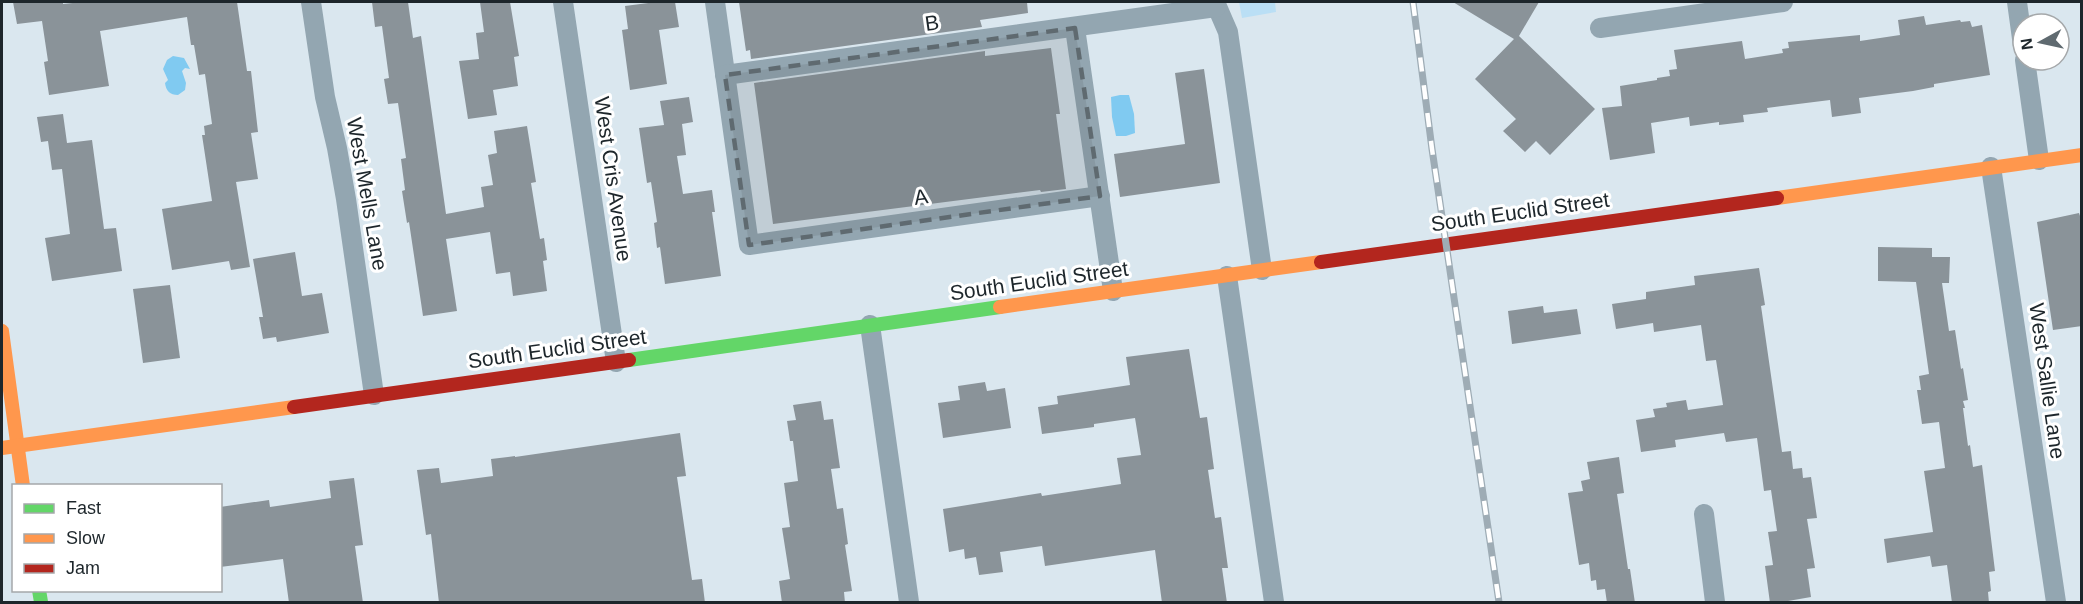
<svg xmlns="http://www.w3.org/2000/svg" width="2083" height="604" font-family="Arial,sans-serif">
<style>
.green{fill:#badff5}
.water{fill:#80caf1}
.building{fill:#8a9399}
.lines{fill:none;stroke-linecap:round;stroke-linejoin:round}
.street{stroke:#93a6b1;stroke-width:20}
.fast{stroke:#63d668;stroke-width:14}
.slow{stroke:#ff974d;stroke-width:14}
.jam{stroke:#b3261e;stroke-width:14}
.rail-casing{stroke:#9eacb5;stroke-width:7}
.rail{stroke:#fff;stroke-width:4.5;stroke-dasharray:14;stroke-linecap:butt}
.marked{fill:#5f6a70;fill-opacity:0.2;stroke:#5f6a70;stroke-width:4.5;stroke-dasharray:12 8;stroke-linejoin:round}
.labels{text-anchor:middle;stroke-width:6;stroke-linejoin:round;paint-order:stroke}
.street-label{font-size:21px;fill:#1d262b;stroke:#fff}
</style>
<rect width="100%" height="100%" fill="#dae7ef"/>
<!-- green -->
<path class="green" d="M1239 2H1275L1276 12 1242 18Z"/>
<!-- water -->
<g class="water">
<path d="M173 56 184 58 190 69 185 68 182 71 186 83 185 90 178 95C170 95 166 91 165 83L168 80 163 69 167 60Z"/>
<path d="M1120 95H1129L1134 114 1135 133 1126 136H1116L1112 117 1111 97Z"/>
</g>
<!-- building -->
<g class="building">
<path d="M13 2H63V4L82 2H237L247 71H251L258 132 251 133 258 179 236 182 250 267 231 270 229 261 172 270 162 209 212 201 202 135H205L204 126 212 124 205 74 199 75 194 45H191L187 17 100 31 109 86 49 95 44 62 48 61 42 21 17 24Z"/>
<path d="M372 2H408L413 38 421 36 446 214 484 207 481 187 493 185 488 155 497 153 494 131 527 126 536 182 531 183 540 239 544 238 547 260 543 261 547 291 513 296 510 272 496 274 490 232 446 239 457 311 423 316 409 222 407 223 402 191 405 190 401 159 406 158 398 103 388 104 384 79 389 78 382 26 375 27Z"/>
<path d="M480 2H510L519 56 514 57 518 86 493 90 497 115 468 119 459 61 479 59 476 33 484 32Z"/>
<path d="M656 2H675L679 27 659 30 667 84 630 90 622 30 628 29 625 6Z"/>
<path d="M739 2H1027L1028 13 980 20 982 27 751 59 750 50 746 51Z"/>
<path d="M1453 2H1539L1519 36 1595 109 1550 155 1536 141 1525 152 1503 131 1516 119 1475 79 1514 39Z"/>
<path d="M1924 16 1926 25 1960 20 1961 22 1970 21 1972 27 1982 25 1990 75 1934 84V87L1913 91 1859 98 1861 113 1832 117 1830 100 1767 108 1768 112 1743 115 1744 122 1719 125V122L1690 126 1689 117 1651 123 1655 153 1610 160 1602 108 1622 106 1620 86 1657 80V78L1670 76 1669 70 1677 69 1674 50 1742 41 1745 59 1783 53 1782 49 1789 48 1788 42 1860 35V41L1900 35 1898 20Z"/>
<path d="M1051 48 1060 114H1056L1066 189 1041 192 1040 190 773 224 754 83 985 51V56Z"/>
<path d="M1204 69 1220 183 1120 197 1114 154 1185 144 1175 73Z"/>
<path d="M689 97 693 122 682 124 686 155 677 156 683 194 712 190 715 212H712L721 276 665 284 660 247 657 248 654 223 657 222 651 182 647 183 639 128 664 125 660 101Z"/>
<path d="M63 114 67 143 92 140 104 229 116 228 122 271 52 281 45 238 70 234 62 169 52 170 48 141 41 142 37 117Z"/>
<path d="M2079 213 2080 216H2082V326L2053 330 2037 222Z"/>
<path d="M1878 247 1932 248V257H1950L1949 283H1942L1949 331 1955 330 1961 369 1963 368 1968 400 1963 401 1965 408H1963L1968 446 1970 445 1973 467 1982 465 1995 571 1989 572 1991 591 1988 592 1989 603H1952L1947 565 1932 567 1930 556 1887 563 1884 539 1933 532 1924 471 1945 468 1939 422 1922 424 1917 390H1921L1919 376 1929 374 1916 282 1878 281Z"/>
<path d="M295 252 302 296 322 293 329 333 277 342 276 337 263 339 259 317H263L253 259Z"/>
<path d="M1759 268 1765 305 1761 306 1782 452 1791 451 1793 469 1802 468 1803 478 1811 477 1817 518 1807 519 1815 568 1807 569 1811 597 1776 603H1770L1765 566 1773 565 1768 532 1777 531 1771 490 1764 491 1757 438 1726 442 1724 433 1675 440 1676 447 1641 452 1636 420 1655 417 1653 409 1667 407 1666 403 1686 400 1688 410 1723 405 1716 360 1706 361 1701 325 1654 332 1653 323 1616 329 1612 304 1646 299V292L1695 285 1694 276Z"/>
<path d="M170 285 180 358 143 363 133 289Z"/>
<path d="M1543 306 1544 313 1577 309 1581 334 1512 344 1508 311Z"/>
<path d="M1189 349 1200 418 1207 417 1214 469 1208 470 1215 518 1221 517 1228 568H1222L1227 603H1162L1155 550 1045 566 1042 546 1000 552 1003 572 979 575 976 557 965 559 964 549 949 552 943 509 1041 493 1042 496 1121 484 1117 458 1141 455 1135 418 1094 424V427L1042 434 1038 407 1058 404 1057 396 1130 385 1126 357Z"/>
<path d="M985 382 987 391 1005 388 1011 428 943 438 938 403 960 400 958 386Z"/>
<path d="M821 401 824 420 833 419 840 468 831 469 837 509 843 508 848 544 845 545 852 591 844 592 845 603H782L779 581 790 579 782 528 790 527 784 483 798 481 793 441H790L787 421 796 420 793 405Z"/>
<path d="M680 433 686 476 677 477 692 580 702 579 705 603H439L431 534 426 535 417 470 439 468 441 483 493 476 491 459 515 456V457Z"/>
<path d="M1619 457 1624 493 1617 494 1628 569H1630L1635 603H1607L1605 589 1597 590 1596 580 1591 581 1589 563 1579 565 1568 493 1583 491 1581 481 1590 479 1587 462Z"/>
<path d="M354 478 363 545 355 546 363 603H289L283 559 220 567V507L269 500 270 507 331 498 329 481Z"/>
</g>
<g class="lines">
<!-- street -->
<g class="street">
<path d="M311 2 325 97 337 148 346 199 374 395"/>
<path d="M563 2 616 362"/>
<path d="M715 2 749 245 1100 196"/>
<path d="M1215 2 1228 32 1262 270"/>
<path d="M2017 2 2023 46"/>
<path d="M1075 28 1113 291"/>
<path d="M1600 28 1783 2"/>
<path d="M2025 60 2039 160"/>
<path d="M725 75 1216 7"/>
<path d="M1991 167 2056 602"/>
<path d="M1227 276 1274 602"/>
<path d="M870 325 909 602"/>
<path d="M1704 514 1715 602"/>
</g>
<!-- fast -->
<g class="fast">
<path d="M629 360 1000 307"/>
<path d="M39 590 41 602"/>
</g>
<!-- slow -->
<g class="slow">
<path d="M1777 198 2082 155"/>
<path d="M1000 307 1321 262"/>
<path d="M2 331 23 486"/>
<path d="M2 448 294 407"/>
</g>
<!-- jam -->
<g class="jam">
<path d="M1321 262 1777 198"/>
<path d="M294 407 629 360"/>
</g>
<!-- rail casing -->
<g class="rail-casing">
<path id="rail" d="M1413 2 1432 149 1499 602"/>
</g>
<!-- rail -->
<use href="#rail" class="rail"/>
</g>
<!-- marked area -->
<path class="marked" d="M1075 28 1100 196 749 245 725 75Z"/>
<g class="labels">
<!-- street labels -->
<g class="street-label">
<text transform="translate(932 23) rotate(-8)" y="7">B</text>
<text transform="translate(613 179) rotate(82)" y="7">West Cris Avenue</text>
<text transform="translate(367 194) rotate(80)" y="7">West Mells Lane</text>
<text transform="translate(921 197) rotate(-8)" y="7">A</text>
<text transform="translate(1520 212) rotate(-8)" y="7">South Euclid Street</text>
<text transform="translate(1039 281) rotate(-8)" y="7">South Euclid Street</text>
<text transform="translate(557 349) rotate(-8)" y="7">South Euclid Street</text>
<text transform="translate(2047 381) rotate(82)" y="7">West Sallie Lane</text>
</g>
</g>
<!-- border -->
<rect width="2083" height="604" fill="none" stroke="#1d262b" stroke-width="6"/>
<!-- legend -->
<rect x="12" y="484" width="210" height="108" fill="#ffffff" stroke="#a5a8aa" stroke-width="1.5"/>
<rect x="24" y="504" width="30" height="9" fill="#63d668" stroke="#a5a8aa" stroke-width="1.5"/>
<text x="66" y="514" font-size="18" fill="#1d262b">Fast</text>
<rect x="24" y="534" width="30" height="9" fill="#ff974d" stroke="#a5a8aa" stroke-width="1.5"/>
<text x="66" y="544" font-size="18" fill="#1d262b">Slow</text>
<rect x="24" y="564" width="30" height="9" fill="#b3261e" stroke="#a5a8aa" stroke-width="1.5"/>
<text x="66" y="574" font-size="18" fill="#1d262b">Jam</text>
<!-- north arrow -->
<g transform="translate(2041 42) rotate(262)"><circle r="28" fill="#ffffff" stroke="#a5a8aa" stroke-width="1.5"/>
<path d="M0-4.5L10 22L0 15L-10 22Z" fill="#5f6a70"/>
<text y="-9" font-size="16" font-weight="bold" text-anchor="middle" fill="#1d262b">N</text>
</g>
</svg>
